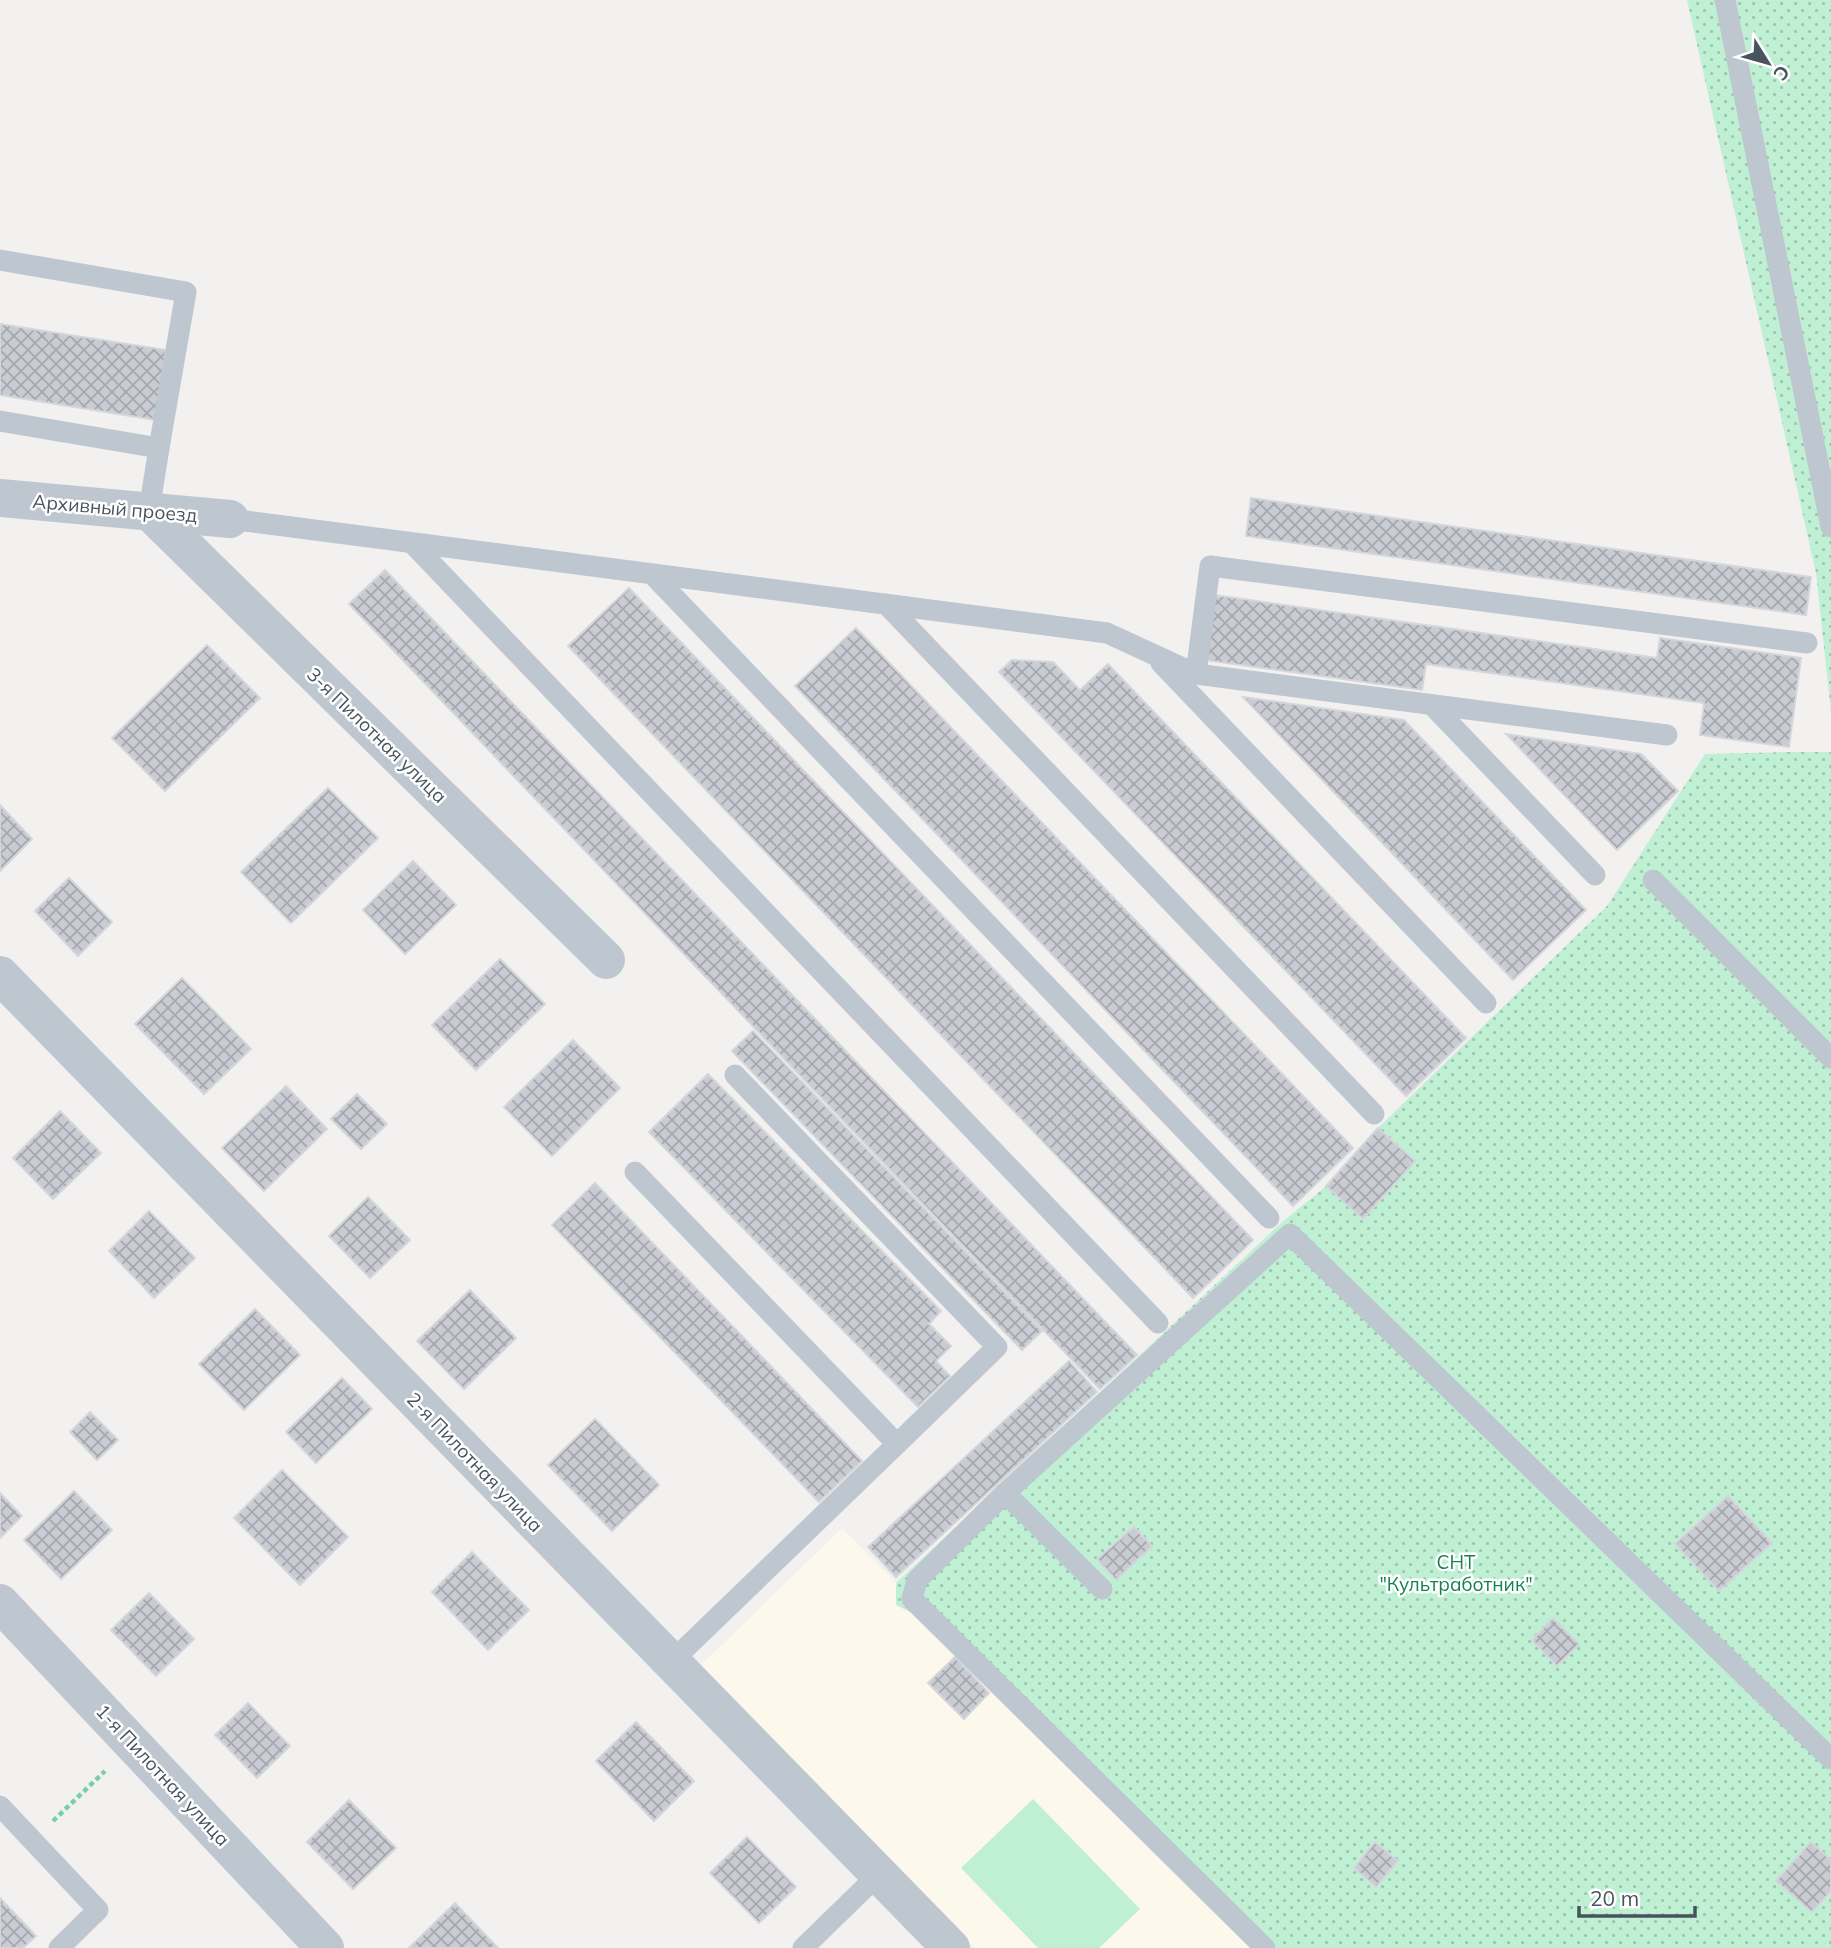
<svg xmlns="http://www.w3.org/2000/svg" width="1831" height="1948" font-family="Mulish,sans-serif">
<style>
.commercial{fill:#fcf8eb}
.grass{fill:url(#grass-dots)}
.park{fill:#bff0d4}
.building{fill:url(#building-cross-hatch);stroke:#d4d6dc;stroke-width:2}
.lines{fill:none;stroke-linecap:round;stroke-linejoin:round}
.path{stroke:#76cfa7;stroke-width:4.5;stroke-dasharray:5 3.5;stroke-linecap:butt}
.service{stroke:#bec7cf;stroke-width:21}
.minor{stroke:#bec7cf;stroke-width:38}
.labels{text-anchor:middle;stroke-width:5;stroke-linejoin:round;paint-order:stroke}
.street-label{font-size:19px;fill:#48535e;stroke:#fff}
.park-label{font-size:19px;fill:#168251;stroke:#fff}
</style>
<defs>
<pattern id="grass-dots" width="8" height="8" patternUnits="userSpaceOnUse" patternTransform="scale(1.75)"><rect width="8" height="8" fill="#bff0d4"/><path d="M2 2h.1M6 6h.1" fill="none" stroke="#9dc5af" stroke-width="1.8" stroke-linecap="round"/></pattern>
<pattern id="building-cross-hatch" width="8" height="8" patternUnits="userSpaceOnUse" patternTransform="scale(1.75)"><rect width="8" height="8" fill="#caccd3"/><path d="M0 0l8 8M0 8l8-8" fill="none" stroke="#a6a8ae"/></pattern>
</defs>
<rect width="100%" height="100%" fill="#f3f0f0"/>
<!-- commercial -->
<path class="commercial" d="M842 1528 896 1583V1605L930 1622 1252 1948H975L700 1666Z"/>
<!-- grass -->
<g class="grass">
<path d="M1687 0H1831V712L1816 573Z"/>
<path d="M1792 752H1831V1948H1252L930 1622 896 1605V1583L1280 1224 1326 1186 1378 1128 1607 906 1705 754Z"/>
</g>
<!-- park -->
<path class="park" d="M1033 1799 1140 1909 1099 1948H1038L961 1868Z"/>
<!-- building -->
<g class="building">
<path d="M0 324 166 350 156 420 0 395Z"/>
<path d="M1251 498 1811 577 1806 615 1246 536Z"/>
<path d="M385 570 1137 1355 1100 1389 349 604Z"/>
<path d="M629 588 1253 1240 1193 1298 568 646Z"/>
<path d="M1214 595 1657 658 1660 638 1801 658 1789 747 1700 735 1704 703 1426 664 1422 690 1204 660Z"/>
<path d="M856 628 1353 1148 1293 1206 795 686Z"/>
<path d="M207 645 260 698 165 791 112 738Z"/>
<path d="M1012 660 1053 662 1080 690 1108 664 1466 1038 1406 1096 999 672Z"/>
<path d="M1243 697 1404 720 1586 910 1513 980Z"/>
<path d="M1506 734 1641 754 1678 791 1617 850Z"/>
<path d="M328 788 378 838 291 923 241 872Z"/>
<path d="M0 805 32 839 0 871Z"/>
<path d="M413 861 456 905 405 954 363 910Z"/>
<path d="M69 878 112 922 78 956 35 911Z"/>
<path d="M500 959 545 1004 476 1070 432 1025Z"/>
<path d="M182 978 251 1049 204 1094 135 1024Z"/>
<path d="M753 1031 1042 1331 1022 1350 732 1051Z"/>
<path d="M573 1040 620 1088 552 1156 504 1107Z"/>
<path d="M708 1074 941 1311 929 1324 951 1346 936 1361 950 1376 918 1407 649 1132Z"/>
<path d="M286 1086 327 1129 264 1191 222 1148Z"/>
<path d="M357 1094 387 1124 361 1149 331 1119Z"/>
<path d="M60 1111 101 1153 53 1199 13 1158Z"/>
<path d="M1378 1128 1415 1161 1363 1219 1326 1186Z"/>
<path d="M595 1183 862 1461 819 1502 552 1225Z"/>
<path d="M368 1197 410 1240 370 1278 329 1236Z"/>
<path d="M149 1211 195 1258 154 1298 109 1251Z"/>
<path d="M470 1290 516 1338 464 1389 417 1341Z"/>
<path d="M255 1309 300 1355 244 1410 199 1364Z"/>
<path d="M1069 1361 1097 1392 896 1577 868 1547Z"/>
<path d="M342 1378 372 1409 316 1463 286 1432Z"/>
<path d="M90 1412 118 1440 97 1460 70 1432Z"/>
<path d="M595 1419 659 1485 612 1531 548 1465Z"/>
<path d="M282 1470 348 1537 300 1585 234 1518Z"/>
<path d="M74 1491 112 1530 61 1579 24 1540Z"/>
<path d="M0 1493 22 1516 0 1538Z"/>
<path d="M1728 1496 1772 1543 1719 1591 1675 1544Z"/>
<path d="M1134 1527 1152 1546 1116 1580 1097 1559Z"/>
<path d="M472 1552 529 1610 488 1650 432 1592Z"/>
<path d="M149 1593 194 1639 156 1676 111 1630Z"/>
<path d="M1553 1618 1579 1644 1557 1666 1532 1640Z"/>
<path d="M955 1657 989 1693 964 1719 928 1683Z"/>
<path d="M248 1703 290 1746 257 1778 215 1735Z"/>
<path d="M636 1722 694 1781 654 1821 596 1761Z"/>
<path d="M349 1800 396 1848 353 1889 307 1842Z"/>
<path d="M747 1837 796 1887 759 1923 710 1873Z"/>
<path d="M1375 1842 1398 1861 1376 1887 1354 1868Z"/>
<path d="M1811 1842 1831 1860V1891L1812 1912 1776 1881Z"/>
<path d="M0 1898 36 1936 23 1948H0Z"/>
<path d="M455 1903 498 1948H409Z"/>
</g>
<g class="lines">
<!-- path -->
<path class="path" d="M53 1821 105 1771"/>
<!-- service -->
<g class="service">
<path d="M1725 0 1831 527"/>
<path d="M0 260 186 292 159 448 0 421"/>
<path d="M149 511 159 448"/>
<path d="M230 519 1107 633 1196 674 1667 735"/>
<path d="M412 543 1158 1323"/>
<path d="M652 574 1269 1218"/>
<path d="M886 604 1374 1114"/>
<path d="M1161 663 1486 1003"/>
<path d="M1196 674 1210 566 1807 643"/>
<path d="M1432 705 1595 875"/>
<path d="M1653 880 1831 1058"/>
<path d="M635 1172 897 1444 997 1347 735 1075"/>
<path d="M1005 1493 1102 1589"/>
<path d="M671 1662 897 1444"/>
<path d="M0 1806 98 1910 59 1948"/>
<path d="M803 1948 879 1874"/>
<path d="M1265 1948 912 1599 917 1580 1005 1493 1290 1234 1831 1759"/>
</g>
<!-- minor -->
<g class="minor">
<path d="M0 498 230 519"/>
<path d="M149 511 606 960"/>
<path d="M0 975 951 1948"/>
<path d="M0 1603 325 1948"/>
</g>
</g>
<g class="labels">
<!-- street labels -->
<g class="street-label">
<text transform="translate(115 508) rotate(5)" y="7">Архивный проезд</text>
<text transform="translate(377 735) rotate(44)" y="7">3-я Пилотная улица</text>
<text transform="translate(475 1462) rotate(46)" y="7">2-я Пилотная улица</text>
<text transform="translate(163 1775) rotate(47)" y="7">1-я Пилотная улица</text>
</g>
<!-- park labels -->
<g class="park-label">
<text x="1456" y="1569">СНТ<tspan x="1456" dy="22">"Культработник"</tspan></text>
</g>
</g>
<!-- north arrow -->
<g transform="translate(1768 63) rotate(127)" stroke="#ffffff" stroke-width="5" paint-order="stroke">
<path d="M0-5L12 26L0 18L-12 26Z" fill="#48535e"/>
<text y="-10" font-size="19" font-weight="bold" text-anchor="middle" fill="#48535e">С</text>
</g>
<!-- scale -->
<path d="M1579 1906v10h116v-10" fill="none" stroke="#48535e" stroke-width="3.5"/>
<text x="1590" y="1906" font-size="21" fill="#48535e" stroke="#ffffff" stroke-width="5" paint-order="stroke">20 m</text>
</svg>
